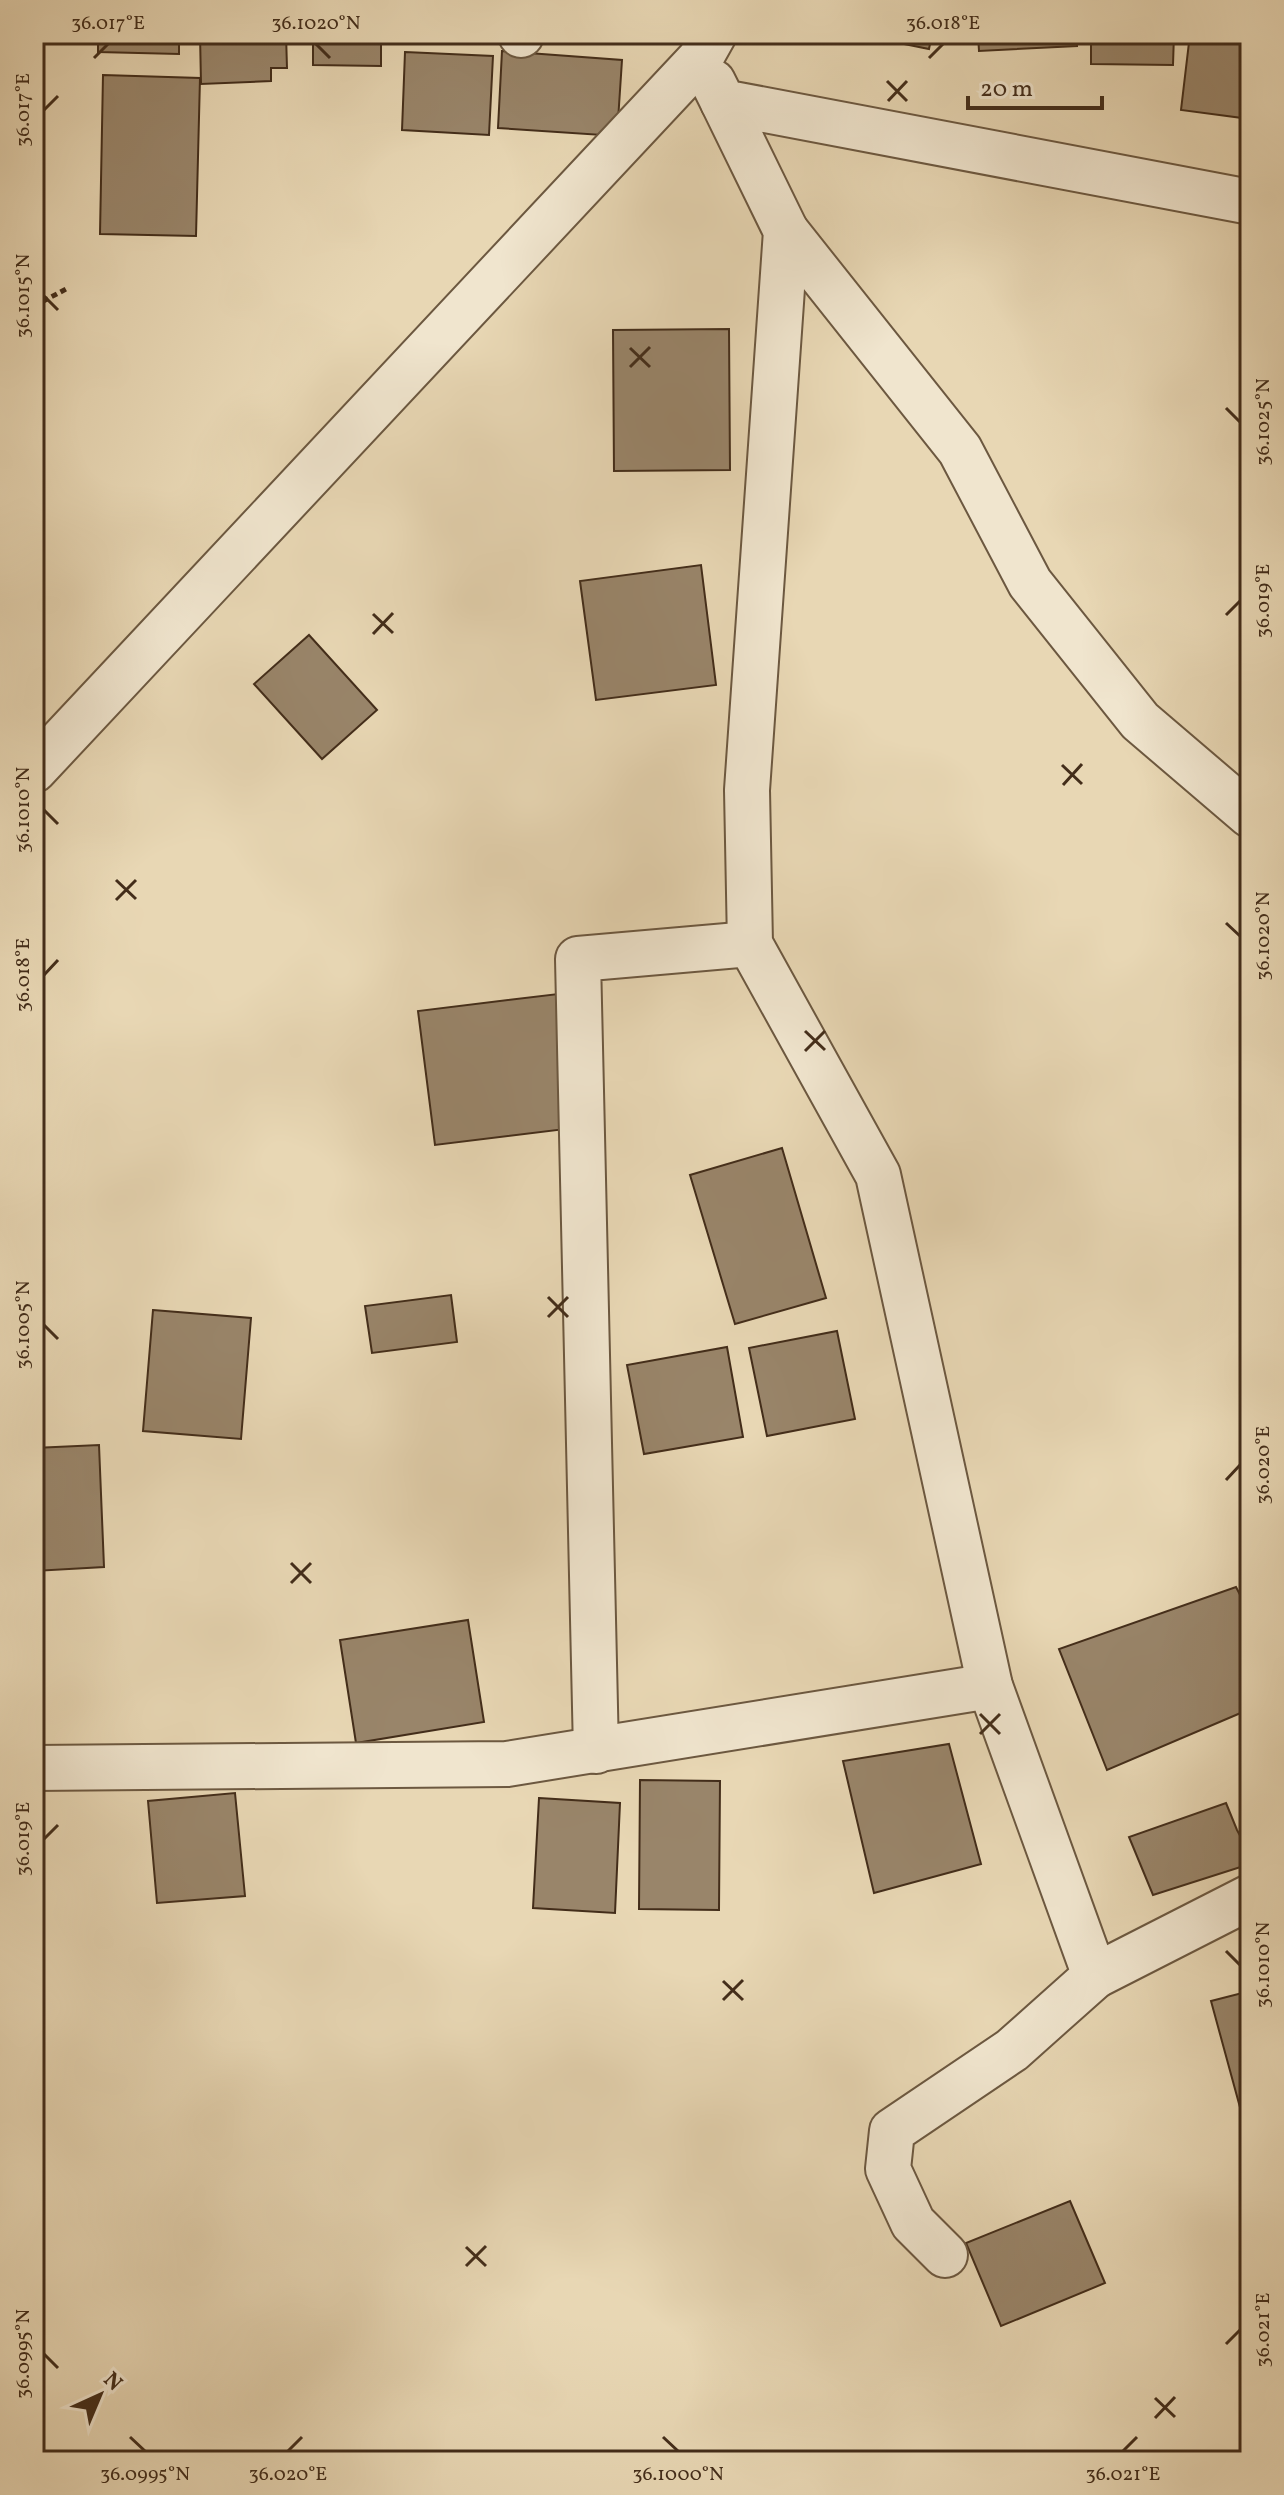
<svg xmlns="http://www.w3.org/2000/svg" width="1284" height="2495" font-family="Vollkorn,serif">
<style>
.building{fill:#99856a;stroke:#432d1a;stroke-width:2}
.lines{fill:none;stroke-linecap:round;stroke-linejoin:round}
.minor-casing{stroke:#6c5840;stroke-width:48}
.path{stroke:#432d1a;stroke-width:5;stroke-dasharray:6 4;stroke-linecap:butt}
.minor{stroke:#f0e5ce;stroke-width:44}
.ticks{fill:none;stroke:#432d1a;stroke-width:3}
.neatline{fill:none;stroke:#432d1a;stroke-width:3}
.ticks-label{font-size:20px;text-anchor:middle;fill:#432d1a}
</style>
<rect width="100%" height="100%" fill="#e8d7b4"/>
<filter id="stains"><feTurbulence type="fractalNoise" baseFrequency=".0025" numOctaves="4"/><feColorMatrix values="0 0 0 0 .2 0 0 0 0 .09 0 0 0 0 .02 0 0 0 .5 -.17"/></filter>
<radialGradient id="worn" r=".72"><stop offset=".6" stop-color="#630" stop-opacity="0"/><stop offset="1" stop-color="#630" stop-opacity=".3"/></radialGradient>
<!-- building -->
<g class="building">
<path d="M98 34H179V54L98 52Z"/>
<path d="M200 34H286L287 68H271V81L201 84Z"/>
<path d="M313 34H381V66L313 65Z"/>
<path d="M855 34H932L929 49Z"/>
<path d="M978 34H1076L1077 46 979 51Z"/>
<path d="M1091 34H1174L1173 65 1091 64Z"/>
<path d="M1190 34H1250V119L1181 110Z"/>
<path d="M502 51 622 60 617 136 498 128Z"/>
<path d="M405 52 493 56 489 135 402 130Z"/>
<path d="M103 75 200 78 196 236 100 234Z"/>
<path d="M729 329 730 470 614 471 613 330Z"/>
<path d="M701 565 716 685 596 700 580 581Z"/>
<path d="M309 635 377 710 322 759 254 684Z"/>
<path d="M558 994 574 1128 435 1145 418 1011Z"/>
<path d="M782 1148 826 1298 735 1324 690 1175Z"/>
<path d="M451 1295 457 1342 372 1353 365 1306Z"/>
<path d="M153 1310 251 1318 241 1439 143 1431Z"/>
<path d="M837 1331 855 1419 767 1436 749 1348Z"/>
<path d="M727 1347 743 1437 644 1454 627 1365Z"/>
<path d="M99 1445 104 1567 34 1571V1448Z"/>
<path d="M1236 1587 1250 1614V1709L1107 1770 1059 1649Z"/>
<path d="M468 1620 484 1722 356 1743 340 1640Z"/>
<path d="M949 1744 981 1864 874 1893 843 1761Z"/>
<path d="M640 1780 720 1781 719 1910 639 1909Z"/>
<path d="M235 1793 245 1896 157 1903 148 1801Z"/>
<path d="M539 1798 620 1803 615 1913 533 1908Z"/>
<path d="M1226 1803 1237 1830 1250 1854V1864L1153 1895 1129 1837Z"/>
<path d="M1250 1991V2144L1211 2001Z"/>
<path d="M1070 2201 1105 2283 1001 2326 966 2243Z"/>
</g>
<g class="lines">
<!-- minor casing -->
<g class="minor-casing">
<g id="minor">
<path d="M521 35V34"/>
<path d="M713 82 723 102 1250 202"/>
<path d="M723 102 786 231 747 790 750 944 878 1175 990 1686 1095 1976 1012 2050 892 2131 888 2169 913 2223 945 2255"/>
<path d="M786 231 960 450 1030 583 1140 721 1250 815"/>
<path d="M34 770 700 59 714 34"/>
<path d="M596 1751 578 959 750 944"/>
<path d="M34 1768 507 1764 990 1686"/>
<path d="M1095 1976 1250 1897"/>
</g>
</g>
<!-- path -->
<path class="path" d="M34 306 68 288"/>
<!-- minor -->
<use href="#minor" class="minor"/>
</g>
<!-- ticks -->
<path class="ticks" d="M316 44 330 58M94 58 108 44M929 58 943 44M887 81 907 101M888 101 907 81M44 110 58 96M44 296 58 310M630 348 650 367M630 367 650 347M1226 408 1240 422M373 614 393 633M1226 615 1240 601M373 634 393 613M1062 765 1082 784M1063 785 1082 764M44 810 58 824M116 880 136 899M116 900 136 880M1226 923 1240 936M44 975 58 960M805 1031 825 1050M805 1051 825 1031M548 1297 568 1317M548 1317 568 1297M44 1325 58 1339M1226 1480 1240 1465M291 1563 311 1583M291 1583 311 1563M980 1714 1000 1734M980 1734 1000 1714M44 1839 58 1825M1226 1951 1240 1965M723 1981 743 2000M723 2000 743 1980M466 2247 486 2266M466 2266 486 2246M1226 2344 1240 2330M44 2354 58 2368M1155 2398 1175 2417M1155 2418 1175 2397M130 2437 145 2451M663 2437 678 2451M288 2451 302 2437M1123 2451 1137 2437"/>
<!-- margin -->
<rect width="1284" height="2495" fill="none" stroke="#e8d7b4" stroke-width="88"/>
<!-- north arrow -->
<g transform="translate(100 2395) rotate(44)" stroke="#f0e5ce" stroke-width="6" paint-order="stroke">
<path d="M0-6L14 30L0 20L-14 30Z" fill="#432d1a"/>
<text y="-12" font-size="22" font-weight="bold" text-anchor="middle" fill="#432d1a">N</text>
</g>
<!-- scale -->
<path d="M968 96v12h134v-12" fill="none" stroke="#432d1a" stroke-width="4"/>
<text x="980" y="96" font-size="24" fill="#432d1a" stroke="#f0e5ce" stroke-width="6" paint-order="stroke">20 m</text>
<rect x="44" y="44" width="1196" height="2407" class="neatline"/>
<g class="ticks-label">
<text x="108" y="29">36.017°E</text>
<text x="316" y="29">36.1020°N</text>
<text x="943" y="29">36.018°E</text>
<text transform="translate(22 110) rotate(-90)" y="7">36.017°E</text>
<text transform="translate(22 296) rotate(-90)" y="7">36.1015°N</text>
<text transform="translate(1262 422) rotate(-90)" y="7">36.1025°N</text>
<text transform="translate(1262 601) rotate(-90)" y="7">36.019°E</text>
<text transform="translate(22 810) rotate(-90)" y="7">36.1010°N</text>
<text transform="translate(1262 936) rotate(-90)" y="7">36.1020°N</text>
<text transform="translate(22 975) rotate(-90)" y="7">36.018°E</text>
<text transform="translate(22 1325) rotate(-90)" y="7">36.1005°N</text>
<text transform="translate(1262 1465) rotate(-90)" y="7">36.020°E</text>
<text transform="translate(22 1839) rotate(-90)" y="7">36.019°E</text>
<text transform="translate(1262 1965) rotate(-90)" y="7">36.1010°N</text>
<text transform="translate(1262 2330) rotate(-90)" y="7">36.021°E</text>
<text transform="translate(22 2354) rotate(-90)" y="7">36.0995°N</text>
<text x="145" y="2480">36.0995°N</text>
<text x="288" y="2480">36.020°E</text>
<text x="678" y="2480">36.1000°N</text>
<text x="1123" y="2480">36.021°E</text>
</g>
<rect width="100%" height="100%" filter="url(#stains)"/>
<rect width="100%" height="100%" fill="url(#worn)"/>
</svg>
